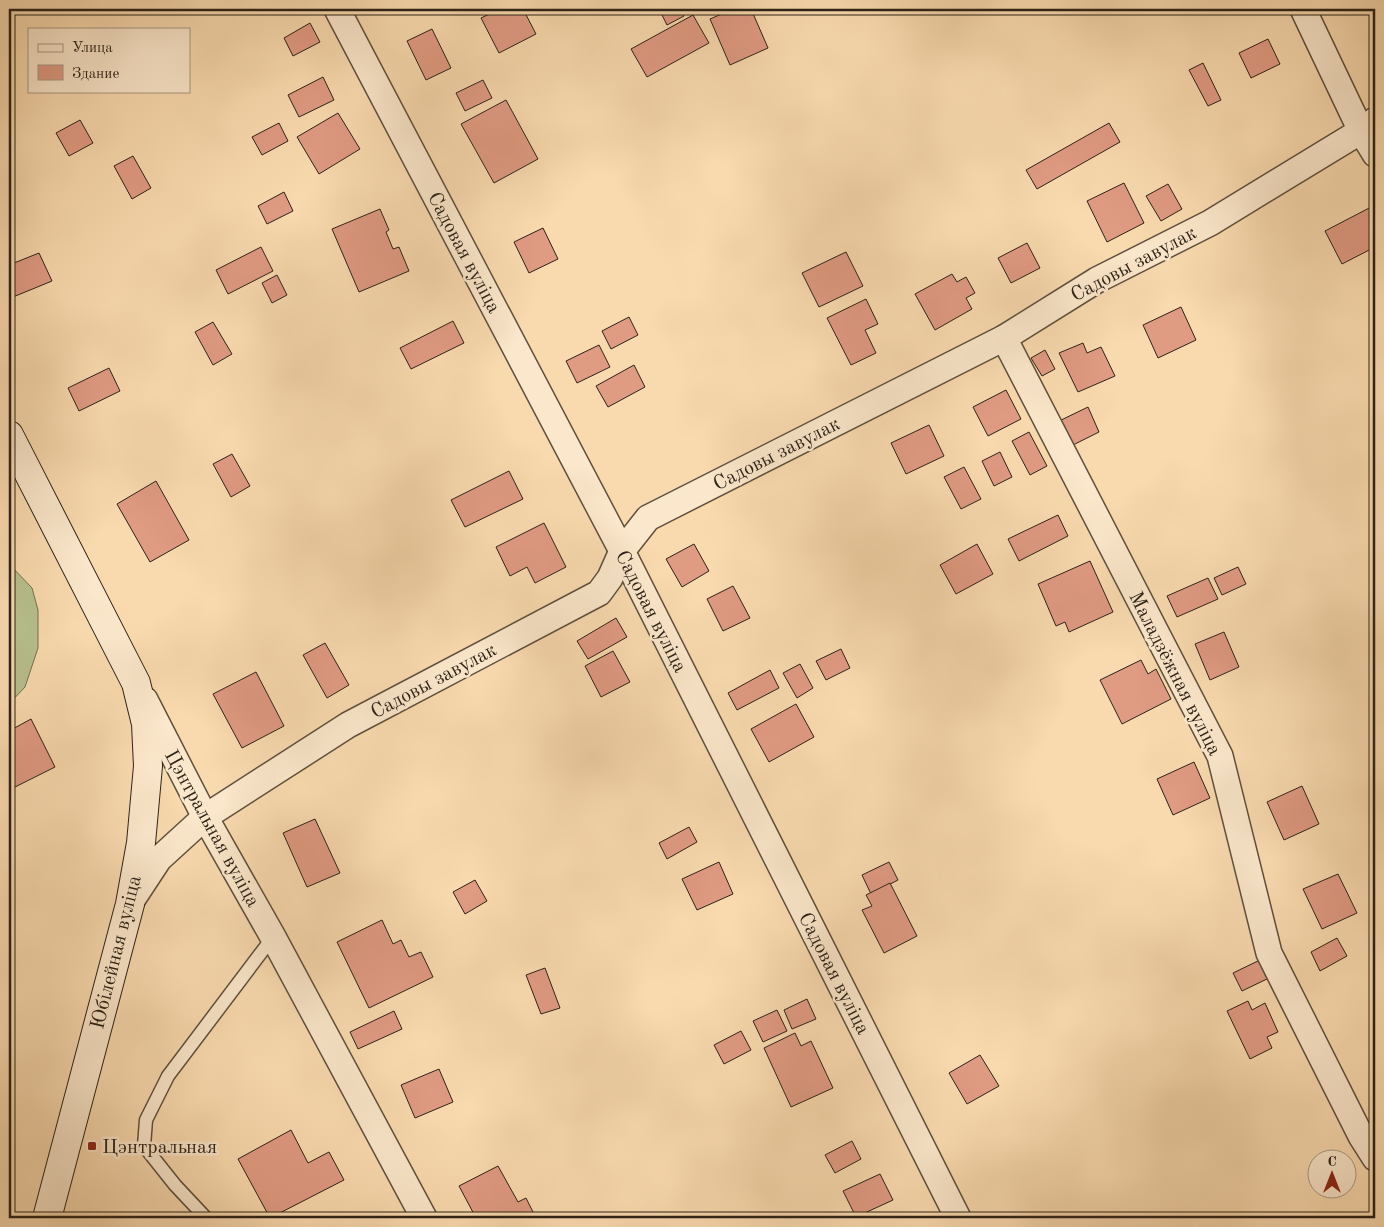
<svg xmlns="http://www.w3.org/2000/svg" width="1384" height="1227" font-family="'Old Standard TT',serif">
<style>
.green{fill:#b8c18f;stroke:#727253}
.building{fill:#e09b83;stroke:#2c2217}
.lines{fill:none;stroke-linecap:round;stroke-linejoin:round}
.lane-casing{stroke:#5f503d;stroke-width:15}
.street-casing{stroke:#5f503d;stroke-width:28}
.secondary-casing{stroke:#2c2217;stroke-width:30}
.lane{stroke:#fbe7cb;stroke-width:12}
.street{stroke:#fbe7cb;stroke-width:25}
.secondary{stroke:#fbe7cb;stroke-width:28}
.poi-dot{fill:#8f2418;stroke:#fbe7cb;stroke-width:2}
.labels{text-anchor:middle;stroke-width:5;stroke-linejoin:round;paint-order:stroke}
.street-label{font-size:20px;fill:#2c2217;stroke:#fbe7cb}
.poi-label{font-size:20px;fill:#2c2217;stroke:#fbe7cb;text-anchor:start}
</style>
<rect width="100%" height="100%" fill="#f9daaf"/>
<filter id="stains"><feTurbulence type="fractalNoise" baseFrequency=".004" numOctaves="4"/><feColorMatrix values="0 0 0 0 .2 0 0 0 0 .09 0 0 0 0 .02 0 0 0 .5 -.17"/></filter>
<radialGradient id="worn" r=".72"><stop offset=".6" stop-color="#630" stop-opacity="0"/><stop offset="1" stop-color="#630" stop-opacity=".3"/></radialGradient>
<!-- green -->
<path class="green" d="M11 566 32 588 38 610V648L25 687 9 704V567Z"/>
<!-- building -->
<g class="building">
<path d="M500 9H523L536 34 499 53 481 18Z"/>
<path d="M659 9H680L684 16 667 25Z"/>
<path d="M733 9H751L768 48 730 65 710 19Z"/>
<path d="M693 15 709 43 647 77 631 49Z"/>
<path d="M310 23 320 42 293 56 284 38Z"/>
<path d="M432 29 451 68 426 80 407 41Z"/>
<path d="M1268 39 1280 64 1251 78 1239 53Z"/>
<path d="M1203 63 1221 100 1208 106 1189 70Z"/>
<path d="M323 77 334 100 299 117 288 95Z"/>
<path d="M483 80 492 98 465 111 456 93Z"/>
<path d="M506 100 538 159 494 183 461 124Z"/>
<path d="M338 113 360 149 319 174 297 137Z"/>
<path d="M80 120 93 143 69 156 56 133Z"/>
<path d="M279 123 288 141 262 155 252 137Z"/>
<path d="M1109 123 1120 142 1037 189 1026 170Z"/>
<path d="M133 156 151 188 132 199 114 166Z"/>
<path d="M1124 183 1144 223 1107 242 1087 201Z"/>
<path d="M1168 184 1182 209 1161 221 1146 196Z"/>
<path d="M284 192 293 211 267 224 258 206Z"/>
<path d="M1373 206 1375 210V223L1370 226 1375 235V247L1342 264 1325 231Z"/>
<path d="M380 209 389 230 386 232 393 249 399 247 409 271 359 292 332 229Z"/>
<path d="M543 228 558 259 529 273 514 242Z"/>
<path d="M1027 243 1040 268 1011 283 998 258Z"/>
<path d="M261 247 273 271 228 294 216 270Z"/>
<path d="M846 252 863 286 819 307 802 273Z"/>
<path d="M39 253 52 281 13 297 9 287V265Z"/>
<path d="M952 274 957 282 966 277 975 293 966 298 972 309 935 330 915 294Z"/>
<path d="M277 275 287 295 272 303 262 283Z"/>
<path d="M866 299 878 324 865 330 876 353 851 365 827 318Z"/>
<path d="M1181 307 1196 340 1158 358 1143 325Z"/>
<path d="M629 317 638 335 611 349 602 331Z"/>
<path d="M453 321 464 343 411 369 400 348Z"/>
<path d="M213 322 232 354 213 365 195 332Z"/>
<path d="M1083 343 1087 353 1101 347 1115 376 1078 392 1059 353Z"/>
<path d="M599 345 610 367 577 383 566 361Z"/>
<path d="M1045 350 1055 369 1042 376 1031 358Z"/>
<path d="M634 365 645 387 608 407 596 386Z"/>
<path d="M109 368 120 391 79 411 68 388Z"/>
<path d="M1006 390 1021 419 988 436 973 407Z"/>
<path d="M1088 407 1099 432 1067 448 1055 423Z"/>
<path d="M929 425 944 456 906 474 891 443Z"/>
<path d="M1029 432 1047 466 1030 475 1012 441Z"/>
<path d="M1000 452 1012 477 994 486 982 461Z"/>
<path d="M232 454 250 486 231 497 213 464Z"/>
<path d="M964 467 981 499 961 509 944 477Z"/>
<path d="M509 471 523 499 465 527 451 500Z"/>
<path d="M156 481 189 540 150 562 117 504Z"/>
<path d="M1058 515 1068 536 1019 561 1008 539Z"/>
<path d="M544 523 566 567 535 583 527 567 510 576 496 547Z"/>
<path d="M694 544 709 571 682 587 666 559Z"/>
<path d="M977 544 993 574 956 594 940 565Z"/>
<path d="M1090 561 1113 612 1069 632 1065 622 1056 626 1038 584Z"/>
<path d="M1238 567 1246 584 1222 595 1214 578Z"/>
<path d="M1208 578 1218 599 1177 617 1167 596Z"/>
<path d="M733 586 750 618 723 631 707 599Z"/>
<path d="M616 618 627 637 588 659 577 641Z"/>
<path d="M1224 632 1239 667 1210 680 1195 644Z"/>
<path d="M325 643 349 685 327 698 303 655Z"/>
<path d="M841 649 850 668 826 680 816 661Z"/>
<path d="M613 651 630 682 601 697 585 666Z"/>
<path d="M1141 660 1148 674 1156 669 1171 699 1122 724 1100 680Z"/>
<path d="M800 664 813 688 797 698 783 673Z"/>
<path d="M770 670 779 688 737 710 728 693Z"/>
<path d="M256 672 284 726 242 748 213 694Z"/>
<path d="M796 704 814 737 769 762 751 729Z"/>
<path d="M31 719 55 767 9 790V731Z"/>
<path d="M1194 762 1210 798 1173 815 1157 779Z"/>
<path d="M1302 786 1319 824 1284 840 1267 802Z"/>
<path d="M315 819 340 873 307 887 283 833Z"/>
<path d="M689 827 697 842 667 859 659 843Z"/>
<path d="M719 862 733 894 697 910 682 879Z"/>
<path d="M889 862 898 880 871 894 862 875Z"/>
<path d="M1338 874 1357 913 1322 929 1303 889Z"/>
<path d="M475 880 487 901 465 914 453 892Z"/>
<path d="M890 883 917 936 884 953 862 910 872 906 866 895Z"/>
<path d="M382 920 393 944 401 940 409 957 421 952 433 977 369 1008 337 942Z"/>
<path d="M1337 938 1347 956 1320 971 1311 952Z"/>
<path d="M1260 960 1269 978 1242 991 1233 973Z"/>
<path d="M545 968 560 1008 541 1014 526 975Z"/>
<path d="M807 999 816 1019 792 1029 784 1010Z"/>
<path d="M1248 1001 1252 1010 1265 1003 1278 1032 1267 1037 1272 1048 1250 1059 1227 1011Z"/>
<path d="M777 1010 787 1031 763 1042 753 1021Z"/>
<path d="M394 1011 402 1029 358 1049 350 1032Z"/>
<path d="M741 1031 751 1050 724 1064 714 1045Z"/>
<path d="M795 1033 801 1046 811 1041 833 1088 791 1107 764 1048Z"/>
<path d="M980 1055 999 1086 967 1104 949 1073Z"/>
<path d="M439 1069 453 1102 415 1118 401 1085Z"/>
<path d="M291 1130 308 1163 329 1152 344 1180 270 1218 238 1159Z"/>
<path d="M852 1141 861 1159 835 1173 825 1155Z"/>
<path d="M498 1166 518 1202 526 1198 536 1218H476L459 1186Z"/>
<path d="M880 1174 893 1200 856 1217 843 1191Z"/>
</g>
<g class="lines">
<!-- lane casing -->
<g class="lane-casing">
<path id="lane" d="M206 1218 175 1185 144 1146 146 1120 168 1076 273 937"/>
</g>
<!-- street casing -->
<g class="street-casing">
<g id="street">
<path d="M337 9 622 551 958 1218"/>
<path d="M1303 9 1361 131 1375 154"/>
<path d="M1004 338 1220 756 1269 953 1361 1136 1375 1158"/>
<path d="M145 700 205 817 273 937 424 1218"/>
<path d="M132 900 159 859 205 817 348 725 599 593 610 578 622 551 648 518 1004 338 1097 280 1210 223 1361 131 1375 120"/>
</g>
</g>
<!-- secondary casing -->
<g class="secondary-casing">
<path id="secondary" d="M9 435 136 683 146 724 148 766 141 843 130 904 47 1218"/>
</g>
<!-- lane -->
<use href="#lane" class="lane"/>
<!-- street -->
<use href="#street" class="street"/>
<!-- secondary -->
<use href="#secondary" class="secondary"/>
</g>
<!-- markers -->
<rect class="poi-dot" x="87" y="1141" width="10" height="10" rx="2.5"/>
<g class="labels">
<!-- street labels -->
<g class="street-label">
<text transform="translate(465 252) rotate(62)" y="7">Садовая вуліца</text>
<text transform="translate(1133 263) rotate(-28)" y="7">Садовы завулак</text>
<text transform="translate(776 453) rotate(-27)" y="7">Садовы завулак</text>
<text transform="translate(652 611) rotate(63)" y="7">Садовая вуліца</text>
<text transform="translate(1176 673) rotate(63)" y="7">Маладзёжная вуліца</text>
<text transform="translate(433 680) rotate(-28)" y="7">Садовы завулак</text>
<text transform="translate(213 828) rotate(61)" y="7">Цэнтральная вуліца</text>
<text transform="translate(115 952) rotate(-76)" y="7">Юбілейная вуліца</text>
<text transform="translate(835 973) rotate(63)" y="7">Садовая вуліца</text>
</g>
<!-- poi labels -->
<g class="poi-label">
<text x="102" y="1153">Цэнтральная</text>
</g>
</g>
<!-- margin -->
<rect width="1384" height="1227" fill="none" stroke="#f9daaf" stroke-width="30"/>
<rect x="10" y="10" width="1364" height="1207" fill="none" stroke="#2c2217" stroke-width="2.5"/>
<rect x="15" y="15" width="1354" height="1197" fill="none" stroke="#2c2217"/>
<!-- legend -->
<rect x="28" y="28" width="162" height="65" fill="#fbe7cb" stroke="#a89883"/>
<rect x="38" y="44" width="25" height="8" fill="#fbe7cb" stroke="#a89883"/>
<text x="72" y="52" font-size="15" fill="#2c2217">Улица</text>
<rect x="38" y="65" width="25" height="15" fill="#e09b83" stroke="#a89883"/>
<text x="72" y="78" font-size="15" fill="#2c2217">Здание</text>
<!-- north arrow -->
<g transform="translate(1332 1174)"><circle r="24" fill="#fbe7cb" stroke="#a89883"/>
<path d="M0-4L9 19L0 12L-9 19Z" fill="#8f2418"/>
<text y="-8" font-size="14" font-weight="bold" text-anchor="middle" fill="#2c2217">С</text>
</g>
<rect width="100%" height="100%" filter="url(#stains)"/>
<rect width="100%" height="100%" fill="url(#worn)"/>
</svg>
